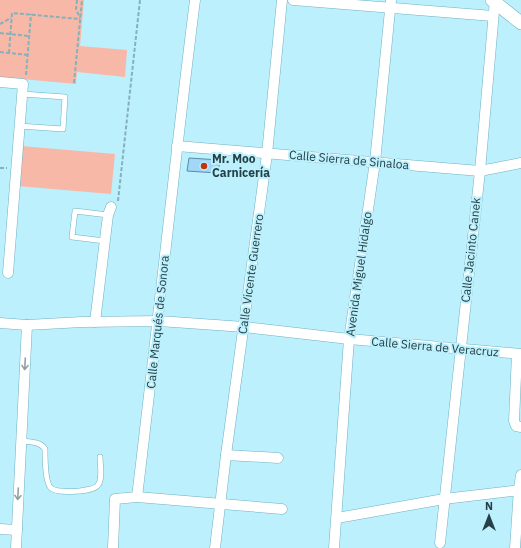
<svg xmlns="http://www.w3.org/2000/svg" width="521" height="548" font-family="'IBM Plex Sans',sans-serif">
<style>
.green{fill:#f8b8a7}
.building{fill:#a3d7f7;stroke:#588ba8}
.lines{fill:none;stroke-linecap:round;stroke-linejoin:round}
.service-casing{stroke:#70b1c1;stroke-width:6}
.minor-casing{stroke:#70b1c1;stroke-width:11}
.tertiary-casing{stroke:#70b1c1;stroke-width:14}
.path{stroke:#85b1bb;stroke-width:2;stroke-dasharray:4 2;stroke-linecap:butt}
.service{stroke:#fff;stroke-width:5}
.minor{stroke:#fff;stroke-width:10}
.tertiary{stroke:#fff;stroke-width:13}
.oneway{stroke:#92a0a3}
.poi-dot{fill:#bf350e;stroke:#bcf0fd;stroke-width:1.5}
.labels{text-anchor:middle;stroke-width:4;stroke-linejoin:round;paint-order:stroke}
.poi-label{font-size:12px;font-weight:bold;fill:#254147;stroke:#bcf0fd;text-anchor:start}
.street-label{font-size:12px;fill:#254147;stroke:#bcf0fd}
</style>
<rect width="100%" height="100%" fill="#bcf0fd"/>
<!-- green -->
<g class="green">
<path d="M0 0H84L80 46 127 50 125 77 77 72 76 84 0 77Z"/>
<path d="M21 146 115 154 111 194 17 186Z"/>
</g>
<!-- building -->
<path class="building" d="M189 158 220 160 218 173 187 171Z"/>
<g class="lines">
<!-- service casing -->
<g class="service-casing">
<g id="service">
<path d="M19 126 63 129 65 97 22 94"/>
<path d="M105 241 72 237 75 211 108 215"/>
<path d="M21 441C29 442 40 441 45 449 45 458 45 483 51 488 57 494 94 492 98 485 103 478 100 465 100 457"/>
</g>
</g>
<!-- minor casing -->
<g class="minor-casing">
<g id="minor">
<path d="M293 0 493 16"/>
<path d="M0 82 23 84 8 273"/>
<path d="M177 146 480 171 521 163"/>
<path d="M95 322 108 215 111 207"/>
<path d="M0 323 27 325 82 322 159 321 244 327 349 339 521 354"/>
<path d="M517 354 514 421 516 426 521 427"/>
<path d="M226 455 278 458"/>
<path d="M137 497C157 332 174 166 195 0"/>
<path d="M337 518 444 499 521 490"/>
<path d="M0 529 17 530"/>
<path d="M440 543 480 171 495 0"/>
<path d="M16 548 27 325"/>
<path d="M113 548 115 499 137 497 282 509"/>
<path d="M215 548 226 455 267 154 282 0"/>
<path d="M334 548 349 339 375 162 391 0"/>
<path d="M515 548 519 489 521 475"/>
</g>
</g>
<!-- tertiary casing -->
<g class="tertiary-casing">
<path id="tertiary" d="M492 0 521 23"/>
</g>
<!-- path -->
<g class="path">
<path d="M77 0 76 9 80 18"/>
<path d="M0 24 11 18"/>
<path d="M0 33 29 36"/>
<path d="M0 52 28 55"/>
<path d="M9 53 12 13 80 19"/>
<path d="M26 75 31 14"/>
<path d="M74 83 82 0"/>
<path d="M0 168H7"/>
<path d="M118 201 140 0"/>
</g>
<!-- service -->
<use href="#service" class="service"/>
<!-- minor -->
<use href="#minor" class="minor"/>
<!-- tertiary -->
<use href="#tertiary" class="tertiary"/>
</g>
<!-- one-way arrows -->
<defs><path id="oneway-shaft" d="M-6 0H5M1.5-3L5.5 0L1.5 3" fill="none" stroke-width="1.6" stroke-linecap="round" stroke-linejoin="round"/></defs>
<g class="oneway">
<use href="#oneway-shaft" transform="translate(25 364) rotate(93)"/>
<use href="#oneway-shaft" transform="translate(18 494) rotate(93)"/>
</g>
<!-- markers -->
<circle class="poi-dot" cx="204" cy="166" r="4"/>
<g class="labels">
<!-- poi labels -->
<g class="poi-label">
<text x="212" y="163">Mr. Moo<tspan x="212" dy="14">Carnicería</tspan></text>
</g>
<!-- street labels -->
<g class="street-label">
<text transform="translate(349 160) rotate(5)" y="4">Calle Sierra de Sinaloa</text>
<text transform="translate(471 250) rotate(-84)" y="4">Calle Jacinto Canek</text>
<text transform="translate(251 274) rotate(-82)" y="4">Calle Vicente Guerrero</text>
<text transform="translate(359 274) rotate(-82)" y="4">Avenida Miguel Hidalgo</text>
<text transform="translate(158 322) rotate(-84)" y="4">Calle Marqués de Sonora</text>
<text transform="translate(435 347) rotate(5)" y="4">Calle Sierra de Veracruz</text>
</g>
</g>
<!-- north arrow -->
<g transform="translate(489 516)" stroke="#bcf0fd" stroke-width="3" paint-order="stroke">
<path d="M0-3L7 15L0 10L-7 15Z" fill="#254147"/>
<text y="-6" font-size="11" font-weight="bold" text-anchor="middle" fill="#254147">N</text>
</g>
</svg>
